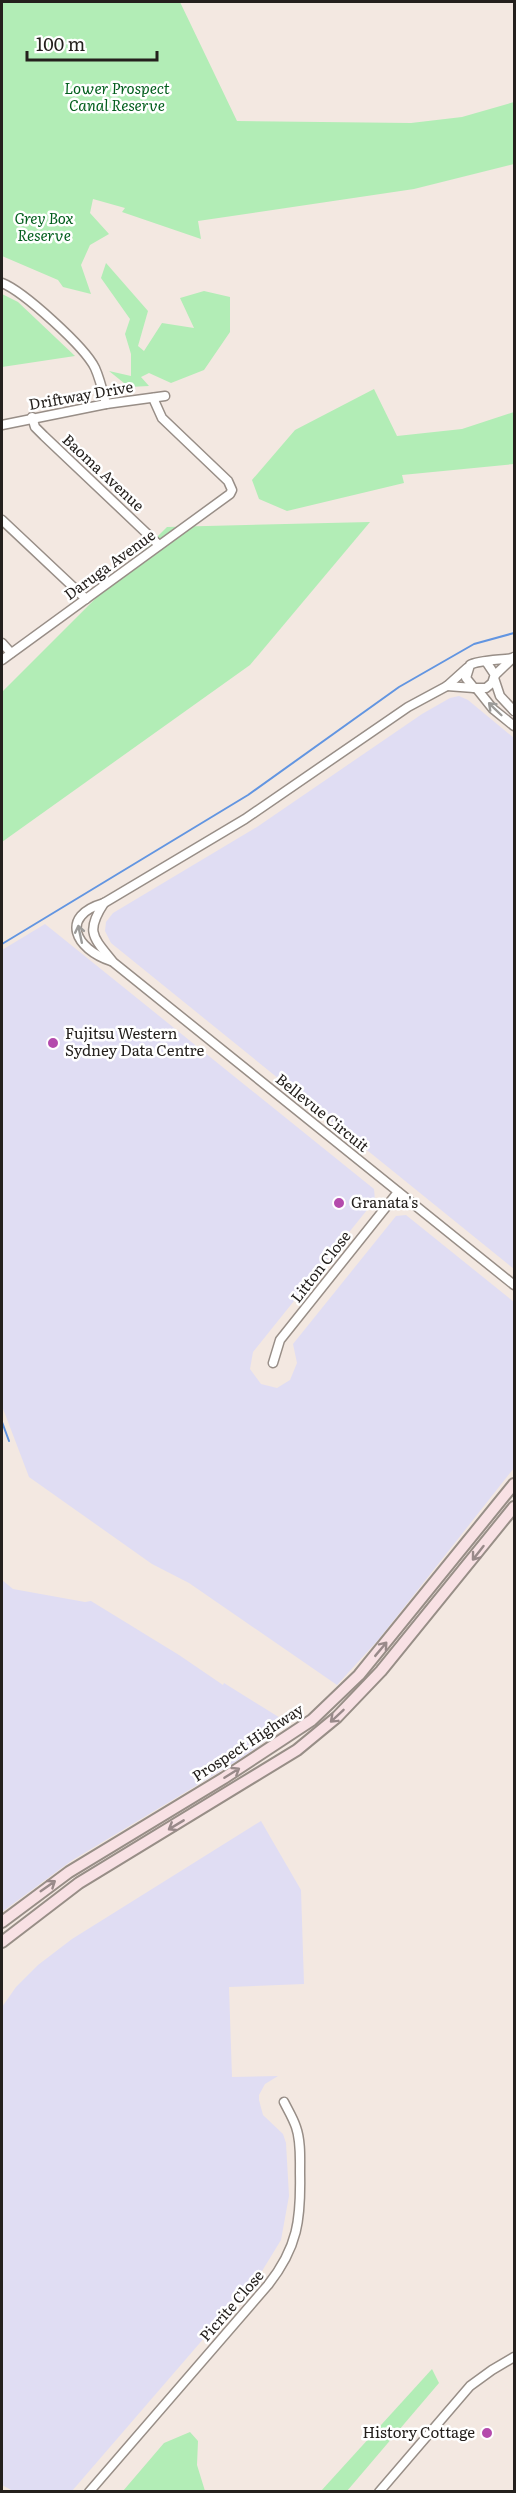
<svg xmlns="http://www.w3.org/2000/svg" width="516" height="2493" font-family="Literata,serif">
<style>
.industrial{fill:#e0ddf3}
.green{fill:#b2edb6}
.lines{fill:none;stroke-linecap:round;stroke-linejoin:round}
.stream{stroke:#6295e1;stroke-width:2}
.street-casing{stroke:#988e87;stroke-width:11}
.secondary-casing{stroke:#988e87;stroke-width:14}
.street{stroke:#fff;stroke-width:8}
.secondary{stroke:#f8e1e4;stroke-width:10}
.oneway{stroke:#9c9b99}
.oneway2{stroke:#998a8a}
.poi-dot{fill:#b44aac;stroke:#fff;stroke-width:2}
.labels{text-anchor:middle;stroke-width:5;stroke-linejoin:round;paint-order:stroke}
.park-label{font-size:15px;font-style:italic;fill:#025e1c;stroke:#fff}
.street-label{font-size:15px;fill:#24201d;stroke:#fff}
.poi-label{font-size:15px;fill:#24201d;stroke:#fff;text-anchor:start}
</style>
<rect width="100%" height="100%" fill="#f3e8e1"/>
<!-- industrial -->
<g class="industrial">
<path d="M459 696 468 700 514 738V1269L111 943 105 931 106 922 113 913 257 827 422 714 450 698Z"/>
<path d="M45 924 374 1189 375 1200 253 1352 250 1369 261 1384 277 1388 290 1380 297 1363 293 1344 396 1216 406 1215 514 1302V1468L379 1639 337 1685 189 1583 152 1564 29 1477 2 1406V950Z"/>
<path d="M2 1580 13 1589 85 1602 91 1601 179 1655 223 1685 224 1683 290 1724 234 1763 71 1861 2 1912Z"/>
<path d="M261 1821 301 1890 304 1984 229 1987 232 2077 278 2076 265 2084 259 2095V2100L263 2115 283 2134 286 2143 289 2196 281 2240 262 2271 72 2491H13L2 2485V2007L16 1987 38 1965 72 1939Z"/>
</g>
<!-- green -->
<g class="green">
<path d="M2 2H180L237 121 411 123 462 117 514 102V164L414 189 198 221 201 239 122 212 125 208 93 199 90 213 109 234 90 245 81 265 91 294 63 287 58 280 2 256Z"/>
<path d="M106 263 148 311 138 346 144 351 162 323 194 328 180 298 204 291 230 297V332L204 370 171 383 149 373 141 377 149 386 129 387 109 371 131 376V354L125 334 130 319 101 278Z"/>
<path d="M2 294 18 302 75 356 2 367Z"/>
<path d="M374 389 397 436 462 429 514 412V464L402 475 404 483 287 511 259 499 252 480 295 430Z"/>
<path d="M370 522 250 665 2 842V692L167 527Z"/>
<path d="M432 2369 439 2383 347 2491H321Z"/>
<path d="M190 2432 198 2441 197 2465 205 2491H123L164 2443Z"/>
</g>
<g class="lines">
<!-- stream -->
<g class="stream">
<path d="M2 944 248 795 399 687 474 644 514 633"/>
<path d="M2 1422 9 1441"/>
</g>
<!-- street casing -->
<g class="street-casing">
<g id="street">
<path d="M2 283C23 291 85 347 95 368 100 379 103 392 106 404"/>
<path d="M32 417 35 427 44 436 159 545"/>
<path d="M2 425 106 404 165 396"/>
<path d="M2 520 86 599"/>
<path d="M2 643 11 653"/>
<path d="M2 660 230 494 232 490 228 481 162 418 153 398"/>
<path d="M487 663 495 675 492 683 486 688H474L466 678 470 665C478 660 501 660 513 658"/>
<path d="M495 675 514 657"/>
<path d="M494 678 500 696 514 711"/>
<path d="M447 686 474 688"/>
<path d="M477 689 493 709 514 726"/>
<path d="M104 903C85 932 93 937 113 962L514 1285"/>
<path d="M111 961C75 949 59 916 104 903L245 819 408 707 447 686 467 668"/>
<path d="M273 1363 280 1340 398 1192"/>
<path d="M89 2492 268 2285C298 2247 301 2219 300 2173 300 2158 301 2141 296 2127 293 2118 288 2110 284 2102"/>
<path d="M379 2492 470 2386 492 2370 514 2357"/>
</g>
</g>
<!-- secondary casing -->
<g class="secondary-casing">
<g id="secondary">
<path d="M2 1922 69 1872 224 1778 312 1720 359 1675 514 1484"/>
<path d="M2 1942 79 1883 297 1750 337 1717 381 1671 514 1507"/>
</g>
</g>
<!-- street -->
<use href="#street" class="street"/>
<!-- secondary -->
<use href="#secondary" class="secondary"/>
</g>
<!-- one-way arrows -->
<defs><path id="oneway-shaft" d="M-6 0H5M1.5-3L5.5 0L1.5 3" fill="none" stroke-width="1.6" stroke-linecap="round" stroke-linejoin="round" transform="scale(1.5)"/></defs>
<g class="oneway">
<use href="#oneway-shaft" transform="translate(495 709) rotate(-136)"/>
<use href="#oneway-shaft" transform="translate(80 934) rotate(-102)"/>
</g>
<g class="oneway2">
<use href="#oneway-shaft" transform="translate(478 1553) rotate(128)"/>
<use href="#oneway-shaft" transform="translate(381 1649) rotate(-50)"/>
<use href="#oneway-shaft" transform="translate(337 1716) rotate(137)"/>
<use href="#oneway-shaft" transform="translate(232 1773) rotate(-32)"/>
<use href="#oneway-shaft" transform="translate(176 1825) rotate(149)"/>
<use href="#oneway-shaft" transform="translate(48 1886) rotate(-35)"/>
</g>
<!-- markers -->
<g class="poi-dot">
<circle cx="53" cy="1043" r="6"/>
<circle cx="339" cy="1203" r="6"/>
<circle cx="487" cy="2433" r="6"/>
</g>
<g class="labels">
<!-- park labels -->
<g class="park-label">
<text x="117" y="94">Lower Prospect<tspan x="117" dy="17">Canal Reserve</tspan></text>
<text x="44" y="224">Grey Box<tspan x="44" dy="17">Reserve</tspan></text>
</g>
<!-- street labels -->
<g class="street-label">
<text transform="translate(81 396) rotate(-10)" y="5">Driftway Drive</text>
<text transform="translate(103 473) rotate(43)" y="5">Baoma Avenue</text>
<text transform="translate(110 565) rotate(-36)" y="5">Daruga Avenue</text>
<text transform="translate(322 1113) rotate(39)" y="5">Bellevue Circuit</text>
<text transform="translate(321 1267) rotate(-52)" y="5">Litton Close</text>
<text transform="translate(248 1743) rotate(-33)" y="5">Prospect Highway</text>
<text transform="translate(232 2306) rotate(-49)" y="5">Picrite Close</text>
</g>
<!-- poi labels -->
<g class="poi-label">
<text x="65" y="1039">Fujitsu Western<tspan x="65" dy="17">Sydney Data Centre</tspan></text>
<text x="351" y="1208">Granata's</text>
<text x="475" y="2438" text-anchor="end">History Cottage</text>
</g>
</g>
<!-- border -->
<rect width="516" height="2493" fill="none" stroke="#24201d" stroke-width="6"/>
<!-- scale -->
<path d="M27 51v9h130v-9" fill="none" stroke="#24201d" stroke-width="3"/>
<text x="36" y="51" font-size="18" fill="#24201d" stroke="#ffffff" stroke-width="4.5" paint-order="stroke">100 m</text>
</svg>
